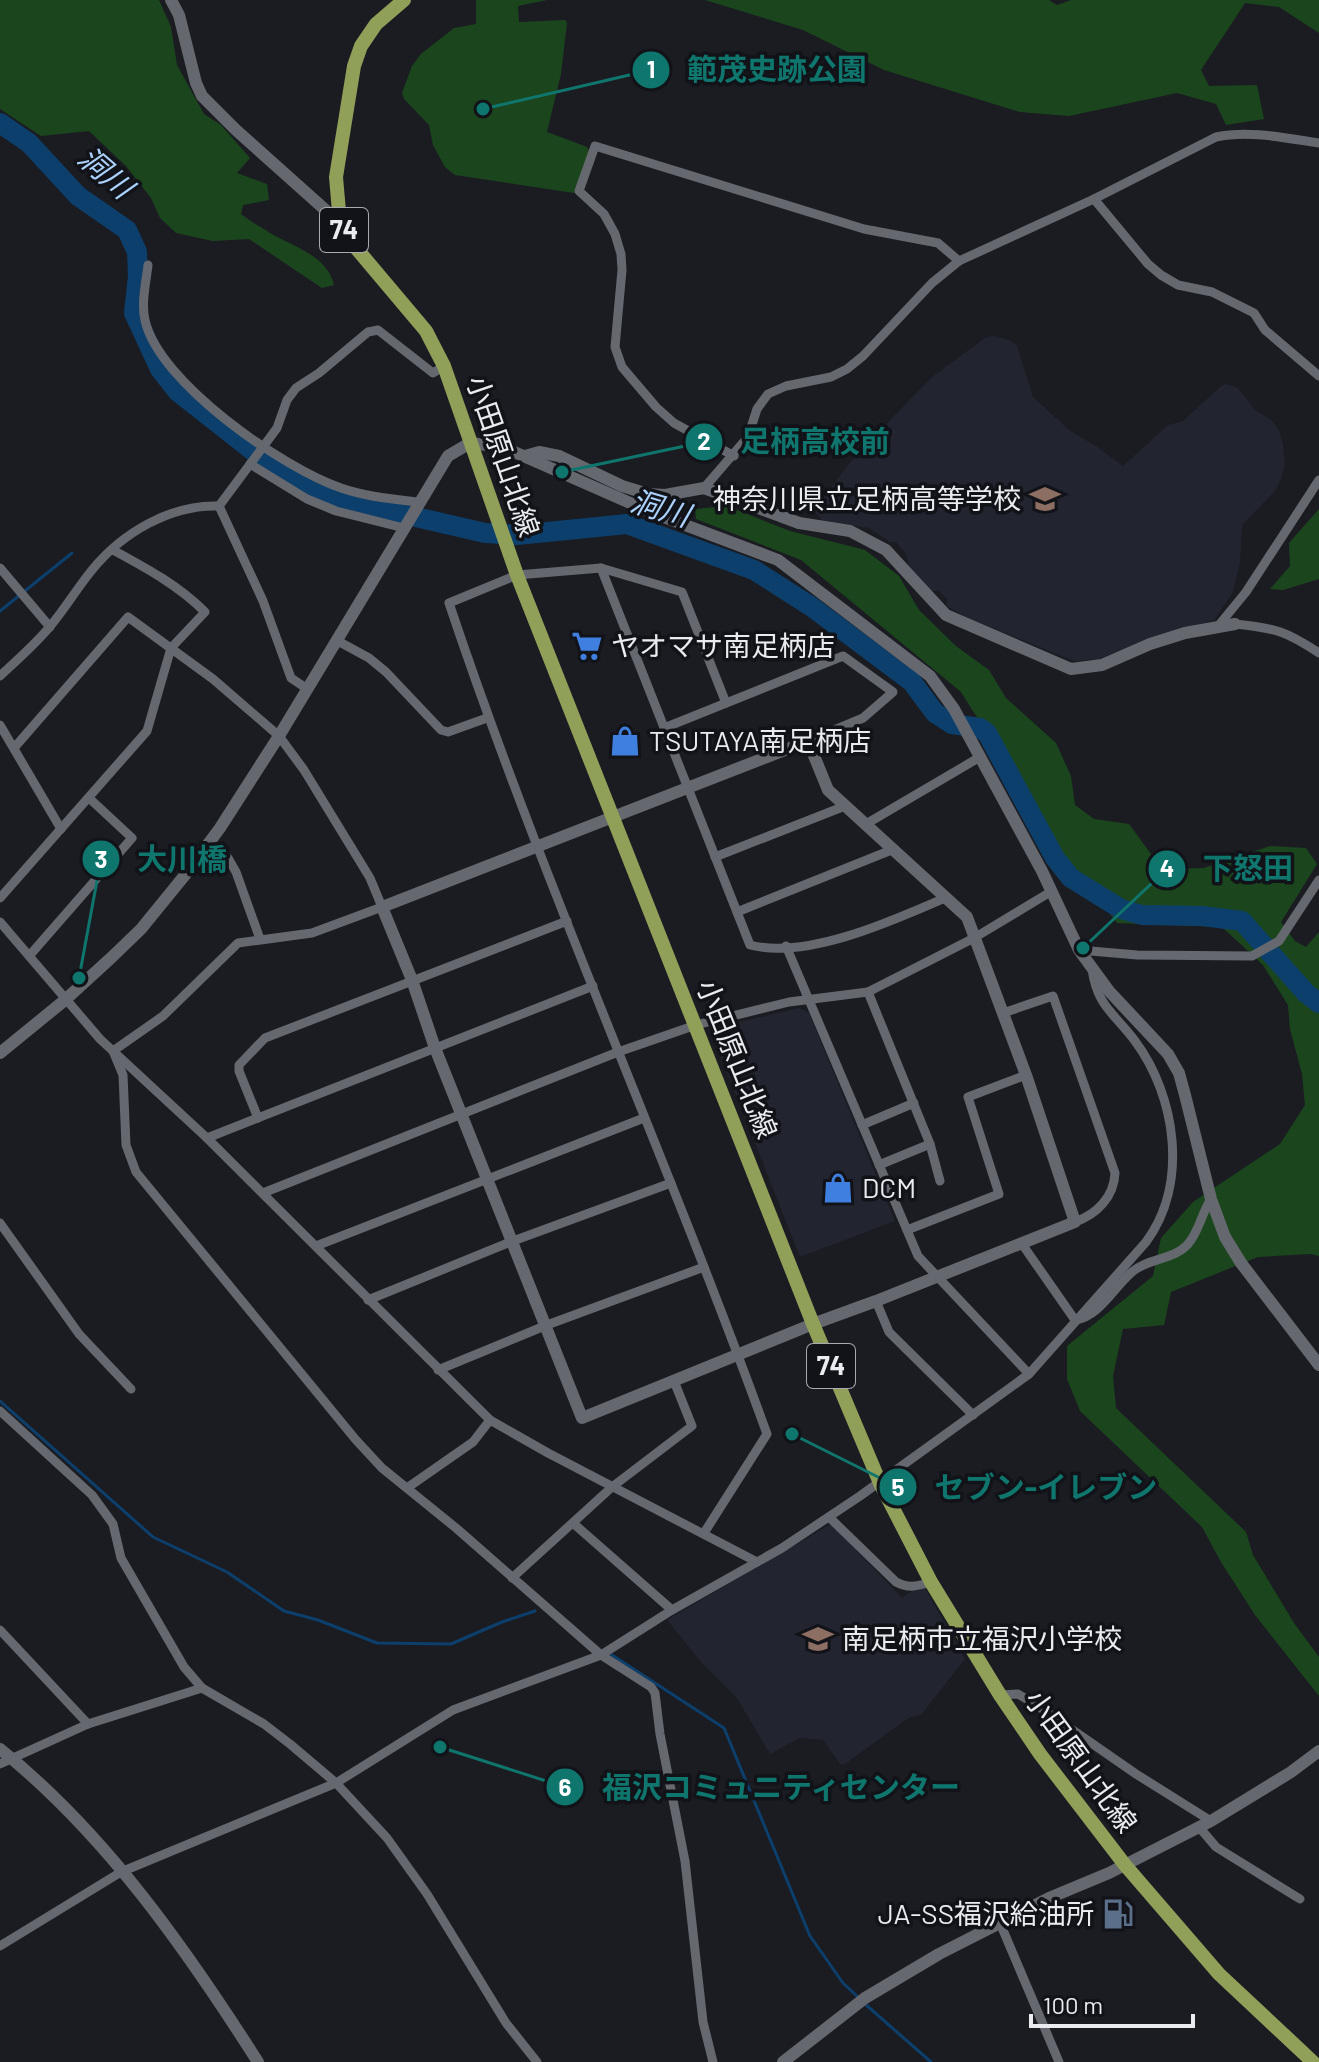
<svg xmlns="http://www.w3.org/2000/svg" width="1319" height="2062" font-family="Barlow,'Noto Sans JP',sans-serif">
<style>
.built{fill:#222430}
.green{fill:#1b461d}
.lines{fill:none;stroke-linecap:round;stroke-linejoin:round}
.stream{stroke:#0c3f6b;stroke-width:3}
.river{stroke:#0c3f6b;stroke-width:20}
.minor{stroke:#66686f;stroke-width:9}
.tertiary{stroke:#66686f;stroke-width:12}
.primary{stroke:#91a058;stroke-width:14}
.labels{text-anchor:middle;stroke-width:7;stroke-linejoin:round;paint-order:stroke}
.shield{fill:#121319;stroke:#a9aaaf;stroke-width:2}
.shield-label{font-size:26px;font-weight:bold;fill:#eaebef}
.street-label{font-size:28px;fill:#eaebef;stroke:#121319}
.poi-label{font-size:28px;fill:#eaebef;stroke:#121319;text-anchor:start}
.water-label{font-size:30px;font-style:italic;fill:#aad2fd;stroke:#121319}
.leader{fill:none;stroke:#0f766e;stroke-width:3}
.callout-dot{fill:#0f766e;stroke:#121319;stroke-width:3}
.mark-label{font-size:24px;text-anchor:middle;font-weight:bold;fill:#fff}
.callout-label{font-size:30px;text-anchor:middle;font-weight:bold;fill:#0f766e;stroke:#121319;stroke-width:7;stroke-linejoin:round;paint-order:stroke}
</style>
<rect width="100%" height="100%" fill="#1b1c22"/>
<!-- built -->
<g class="built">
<path d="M992 336 1010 340 1017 346 1033 397 1069 430 1096 446 1123 466 1168 425 1183 421 1221 386 1226 384 1238 388 1254 409 1271 420 1279 430 1283 445 1285 465 1282 476 1275 491 1242 525 1240 562 1233 592 1214 620 1149 638 1099 659 1074 661 966 617 947 606V599L939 591H932L909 566 906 554 896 542H890L869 528 822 521 816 513V507L855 456 932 377 985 338Z"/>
<path d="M799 1008 809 1013 895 1221 800 1257 710 1029Z"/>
<path d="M831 1524 902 1598 912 1591 925 1588 965 1659 921 1715 910 1717 845 1764 841 1765 823 1740 800 1738 770 1754 737 1698 702 1663 667 1620Z"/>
</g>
<!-- green -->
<g class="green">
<path d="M0 0H159L171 27 177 65 204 114 221 125 250 158 237 173 267 184 269 200 243 205 241 214C249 220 258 226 267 231 290 246 327 254 334 285L322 288 249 239 213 241 176 233 160 218 151 198 126 166 89 131 41 136 0 109Z"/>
<path d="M476 0H547L518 6 519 22 565 20 567 23 561 74 547 132 587 147 589 152 574 193 455 175 445 167 433 145 429 125 404 99 402 93 412 66 421 54 454 28 476 24Z"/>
<path d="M705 0H1049L1057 5 1071 0H1319V33L1279 7 1245 3 1201 70 1209 86 1257 85 1264 119 1226 125 1216 104 1177 93 1069 116 1020 112 884 70 803 30Z"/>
<path d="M727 506 790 531 865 550 899 576 919 610 956 646 989 670 1006 698 1056 743 1071 776 1075 805 1094 819 1129 824 1162 869 1204 868 1270 846 1306 848 1317 864 1281 922 1295 941 1306 947 1319 932V1256L1311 1254 1258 1257 1171 1292 1164 1325 1123 1329 1113 1376 1116 1408 1246 1532 1253 1555 1294 1623 1319 1657V1696L1255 1615 1221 1562 1202 1527 1080 1411 1067 1379V1346L1153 1276 1161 1238 1193 1202 1280 1144 1305 1105 1302 1074 1290 1029 1288 1005 1263 965 1222 927 1117 923 1063 854 961 692 801 560 696 519 695 509Z"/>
<path d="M1319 509V579L1283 590 1270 589 1290 566 1289 543Z"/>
</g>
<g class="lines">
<!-- stream -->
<g class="stream">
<path d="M0 611 72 553"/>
<path d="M0 1401 153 1537 227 1572 284 1611 318 1620 377 1643 451 1644 502 1622 535 1611"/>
<path d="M612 1655 724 1728 810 1936 843 1983 860 1999"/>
<path d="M865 2004 931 2062"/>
</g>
<!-- river -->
<path class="river" d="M0 123 29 143 78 196 127 230 137 252 138 276 134 313 160 369 178 392 271 465 338 499 485 533 517 535 627 524 754 570 812 607 912 682 935 713 952 724 980 728 987 733 1055 858 1071 878 1121 909 1142 915 1202 916 1242 921 1306 993 1319 1003"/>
<!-- minor -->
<g class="minor">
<path d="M1094 199 1148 264 1161 275 1178 285 1212 292 1254 313 1265 330 1319 376"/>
<path d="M148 265C146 283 141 303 145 320 158 382 284 469 341 488 367 497 393 499 419 502"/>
<path d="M734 456 674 423 656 407 622 367 615 347 622 270 621 254 615 234 604 214 579 191 595 146 864 229 938 243 959 261"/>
<path d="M250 464 307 499 336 511 404 528"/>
<path d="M704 488 748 437 757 409 768 394 786 386 831 377 847 369 863 356 932 283 959 261 1094 199 1216 137C1249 130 1285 138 1319 143"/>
<path d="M219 506 277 428 287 400 296 388 319 373 368 332 378 330 433 373 444 366"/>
<path d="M219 506 263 601 291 678 306 688"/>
<path d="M0 568 50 627"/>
<path d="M601 568 750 945C807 960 894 920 947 897"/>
<path d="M1235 624C1275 628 1286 631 1319 653"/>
<path d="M1219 625 1246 592 1319 480"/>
<path d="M336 640 369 658 386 672 441 730 448 732 487 718"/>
<path d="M0 676C17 660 37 643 52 624 66 607 78 587 92 570 122 533 171 504 219 506"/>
<path d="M0 725 61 829"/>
<path d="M664 728 843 656 893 692 863 718 808 741"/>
<path d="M14 748 128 617 213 679 279 736 304 770 370 878 382 907 312 933 238 943 163 1016 113 1051 123 1075 126 1145 136 1172 356 1440 382 1468 456 1528 601 1655 651 1687 655 1693 660 1734 685 1861 703 2022 713 2062"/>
<path d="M866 824 980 757"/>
<path d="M210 842 228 858 236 872 260 939"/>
<path d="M715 857 845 806"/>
<path d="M0 898 147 731 171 648 205 612C178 585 146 568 113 550"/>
<path d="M737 912 894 849"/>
<path d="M0 922 100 1039 207 1138 490 1420 548 1453 757 1562"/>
<path d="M786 946 918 1256 1029 1374"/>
<path d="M1079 950 1137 955 1252 956 1279 941 1319 880"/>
<path d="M30 955 132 838 89 798"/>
<path d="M868 992 930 1144 940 1181"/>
<path d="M1003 1013 1053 996 1115 1173C1114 1197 1097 1214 1075 1222"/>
<path d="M258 1118 239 1071V1065L265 1038 567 921"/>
<path d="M862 1125 914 1103"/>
<path d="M207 1138 593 986"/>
<path d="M879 1165 930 1144"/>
<path d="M263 1193 618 1052 696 1025 789 1002 868 992 974 938 1052 891"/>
<path d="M0 1223 79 1334 131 1389"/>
<path d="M907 1230 999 1194 968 1097 1026 1075"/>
<path d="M1022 1244 1075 1320C1099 1317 1114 1287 1132 1272 1148 1258 1174 1260 1188 1244 1199 1232 1202 1212 1211 1199"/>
<path d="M316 1246 644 1118"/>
<path d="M368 1300 513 1241 671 1183"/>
<path d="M876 1301 889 1332 973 1415"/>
<path d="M438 1370 547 1325 704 1267"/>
<path d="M0 1411 92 1495 113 1524 121 1558 184 1667 202 1688 264 1724 290 1744 336 1783 387 1838 427 1894 506 2023 537 2062"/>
<path d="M407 1488 473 1442 490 1420"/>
<path d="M830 1518 896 1582C909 1589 917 1586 931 1582"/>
<path d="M573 1523 672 1610"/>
<path d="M704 1533 767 1434C666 1155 543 884 449 603L517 575 601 568 682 592 726 703"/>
<path d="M512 1578 612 1487 692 1426 674 1381"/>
<path d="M0 1630 88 1724"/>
<path d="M1000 1695 1018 1694 1038 1706 1136 1774 1211 1821"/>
<path d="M0 1764 88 1724 202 1688"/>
<path d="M1199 1827 1216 1847 1300 1899"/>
<path d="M1000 1923 1059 2062"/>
<path d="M0 1946 121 1872 336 1783 453 1710 601 1655 672 1610 782 1548 860 1496 1029 1374 1146 1242C1189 1184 1176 1096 1135 1041 1114 1013 1097 1006 1092 969"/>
</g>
<!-- tertiary -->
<g class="tertiary">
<path d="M171 0 179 15 196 83 202 96 236 130 340 223"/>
<path d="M525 456 539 452 559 456 622 486 648 494 665 495 704 488 799 523 850 531 886 550 946 615 1071 669 1102 665 1150 644 1185 633 1235 624"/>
<path d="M808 741 828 790 967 917 1026 1075 1075 1222 876 1301 813 1324 582 1418 435 1048 412 980 382 907Z"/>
<path d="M0 1053 65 1000 112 957 141 929 185 875 220 828 279 736 448 456 470 443 503 447 653 513 778 560 930 676 954 709 1042 871 1079 950 1109 991 1168 1054 1179 1073 1185 1095 1211 1199 1225 1237 1241 1263 1319 1365"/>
<path d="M0 1749C105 1833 186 1949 258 2062"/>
<path d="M783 2062 865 1998 939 1954 1049 1898 1109 1873 1211 1821 1291 1772 1319 1751"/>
</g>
<!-- primary -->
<path class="primary" d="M404 0 376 24 361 46 354 66 336 177 340 223 351 242 426 331 444 366 517 575 813 1324 880 1483 931 1582 1000 1695 1040 1754 1125 1865 1219 1974 1313 2062"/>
</g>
<!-- icons -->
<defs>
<g id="school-bare" transform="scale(2.4)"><path d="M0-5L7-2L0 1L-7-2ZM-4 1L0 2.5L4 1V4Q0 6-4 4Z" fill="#8d6e63" stroke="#121319" stroke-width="2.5" paint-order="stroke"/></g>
<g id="supermarket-bare" transform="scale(2.4)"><path d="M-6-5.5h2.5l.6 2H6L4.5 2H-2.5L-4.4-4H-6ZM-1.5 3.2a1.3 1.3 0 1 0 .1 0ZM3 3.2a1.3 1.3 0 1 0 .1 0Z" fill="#3f7fe0" stroke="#121319" stroke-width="2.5" paint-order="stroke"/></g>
<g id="shop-bare" transform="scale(2.4)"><path d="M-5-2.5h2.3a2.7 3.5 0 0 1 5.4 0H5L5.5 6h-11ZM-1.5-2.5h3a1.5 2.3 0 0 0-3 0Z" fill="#3f7fe0" stroke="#121319" stroke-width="2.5" paint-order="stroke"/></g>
<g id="fuel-bare" transform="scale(2.4)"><path d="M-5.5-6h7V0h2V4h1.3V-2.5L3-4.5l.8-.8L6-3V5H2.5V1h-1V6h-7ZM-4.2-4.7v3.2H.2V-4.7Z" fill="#5c6f8a" stroke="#121319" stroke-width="2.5" paint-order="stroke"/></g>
</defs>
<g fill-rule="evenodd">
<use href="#school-bare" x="1045" y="499"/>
<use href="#supermarket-bare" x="587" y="646"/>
<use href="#shop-bare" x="625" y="741"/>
<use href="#shop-bare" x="838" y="1188"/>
<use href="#school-bare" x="818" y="1639"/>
<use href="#fuel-bare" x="1118" y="1914"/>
</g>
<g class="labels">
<!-- shield labels -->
<g class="shield">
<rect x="320" y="208" width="48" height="44" rx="6"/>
<rect x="807" y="1344" width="48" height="44" rx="6"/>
</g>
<g class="shield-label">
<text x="344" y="239">74</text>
<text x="831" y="1375">74</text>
</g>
<!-- street labels -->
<g class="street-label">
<text transform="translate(503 456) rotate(71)" y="10">小田原山北線</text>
<text transform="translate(737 1059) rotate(68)" y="10">小田原山北線</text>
<text transform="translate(1081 1761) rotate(54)" y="10">小田原山北線</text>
</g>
<!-- poi labels -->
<g class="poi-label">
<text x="1021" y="509" text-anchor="end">神奈川県立足柄高等学校</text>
<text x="611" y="656">ヤオマサ南足柄店</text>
<text x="649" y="751">TSUTAYA南足柄店</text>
<text x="862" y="1198">DCM</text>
<text x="842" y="1649">南足柄市立福沢小学校</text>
<text x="1094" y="1924" text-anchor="end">JA-SS福沢給油所</text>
</g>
<!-- water labels -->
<g class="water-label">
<text transform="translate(105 173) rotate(41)" y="10">洞川</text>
<text transform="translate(660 509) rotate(16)" y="10">洞川</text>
</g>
</g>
<!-- callouts -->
<path class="leader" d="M483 109L651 70M562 472L704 442M79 978L101 859M1083 948L1167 869M792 1434L898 1487M440 1747L565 1787"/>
<g class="callout-dot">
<circle cx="483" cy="109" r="8"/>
<circle cx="562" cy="472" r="8"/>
<circle cx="79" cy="978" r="8"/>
<circle cx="1083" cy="948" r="8"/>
<circle cx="792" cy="1434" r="8"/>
<circle cx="440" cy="1747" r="8"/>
<circle cx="651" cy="70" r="20"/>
<circle cx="704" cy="442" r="20"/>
<circle cx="101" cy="859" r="20"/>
<circle cx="1167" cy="869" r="20"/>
<circle cx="898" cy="1487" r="20"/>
<circle cx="565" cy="1787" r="20"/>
</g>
<g class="mark-label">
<text x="651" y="78">1</text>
<text x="704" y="450">2</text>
<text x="101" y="868">3</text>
<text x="1167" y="877">4</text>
<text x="898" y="1496">5</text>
<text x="565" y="1796">6</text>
</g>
<g class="callout-label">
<text x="777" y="80">範茂史跡公園</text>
<text x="815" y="452">足柄高校前</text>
<text x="182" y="870">大川橋</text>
<text x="1248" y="879">下怒田</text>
<text x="1046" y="1498">セブン-イレブン</text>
<text x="781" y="1798">福沢コミュニティセンター</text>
</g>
<!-- scale -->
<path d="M1031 2014v12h162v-12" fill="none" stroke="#eaebef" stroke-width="4"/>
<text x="1043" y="2014" font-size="24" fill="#eaebef" stroke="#121319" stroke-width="6" paint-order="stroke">100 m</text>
</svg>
